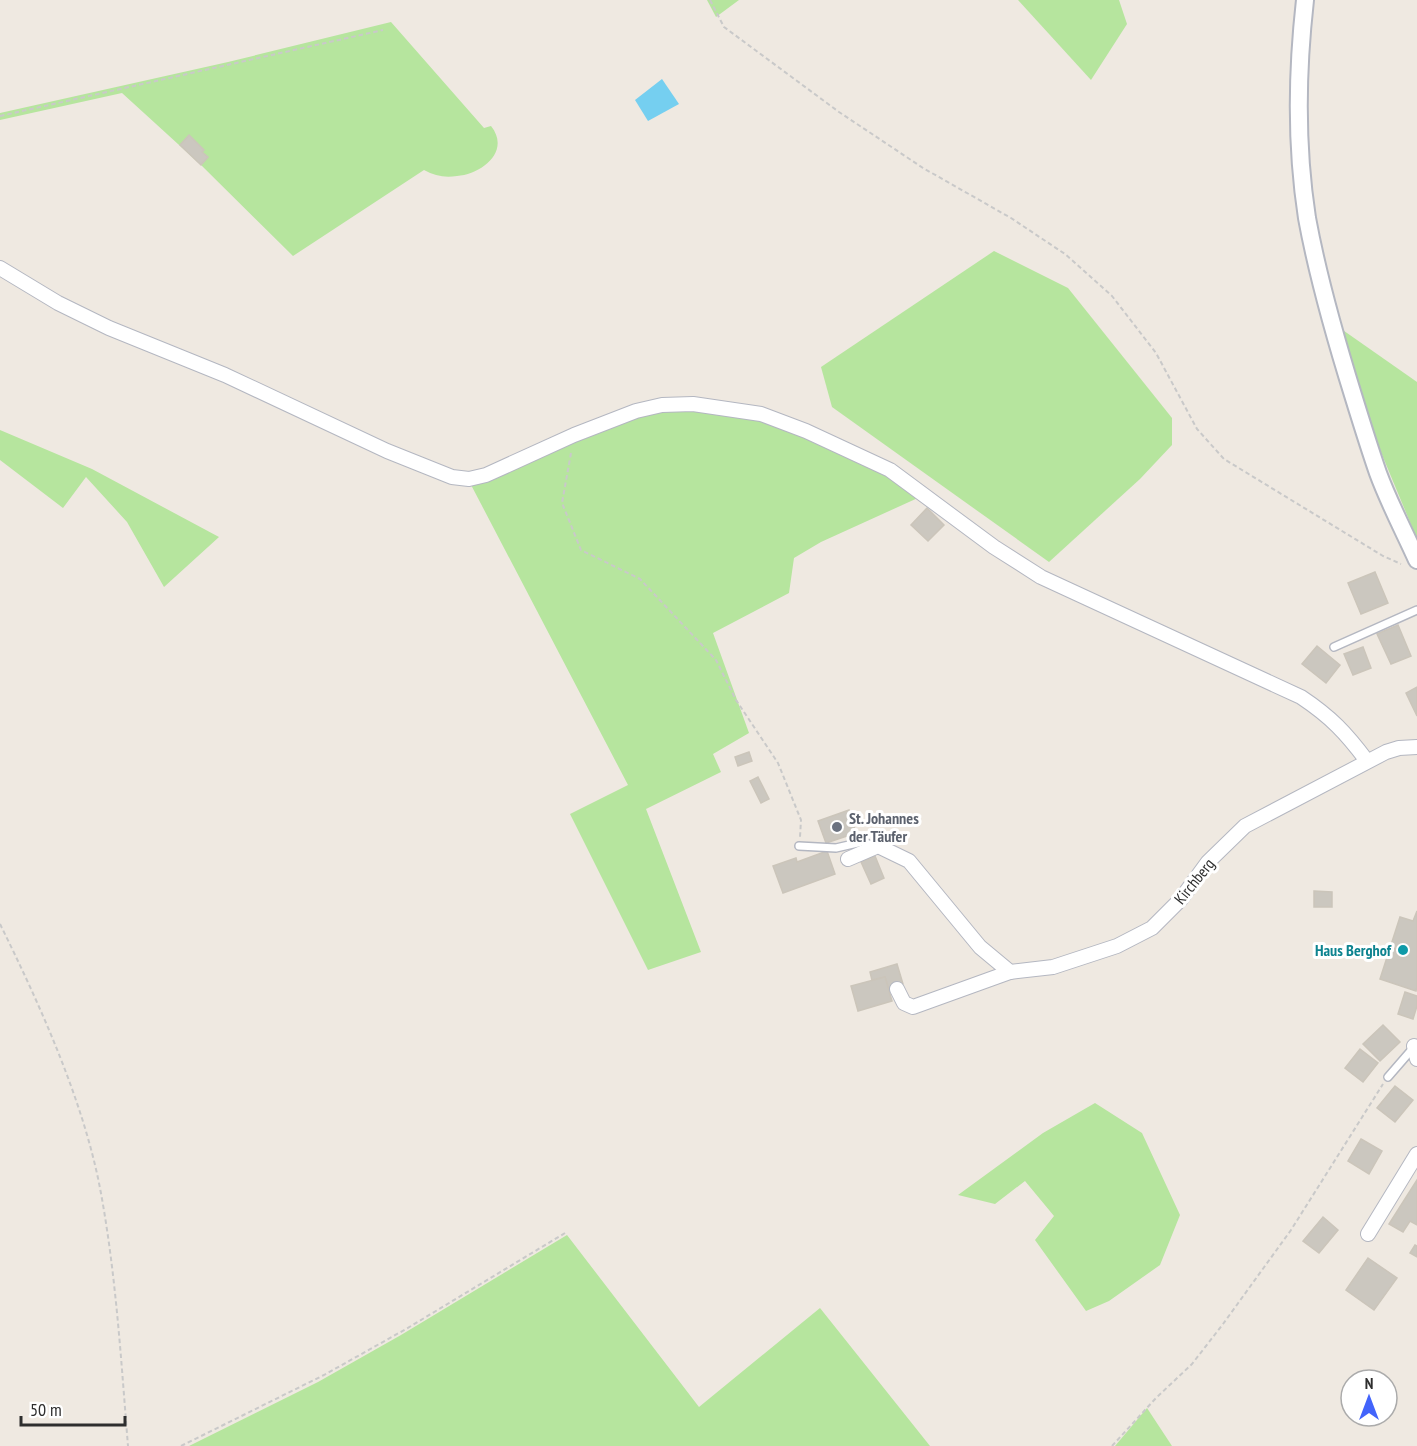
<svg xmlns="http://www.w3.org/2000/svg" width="1417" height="1446" font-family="'PT Sans Narrow',sans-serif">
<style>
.green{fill:#b6e59e}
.water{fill:#75cff0}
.building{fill:#cbc7bf;stroke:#cbc5ba;stroke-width:1.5}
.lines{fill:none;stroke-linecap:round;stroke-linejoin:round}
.service-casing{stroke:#b4b7c1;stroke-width:10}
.minor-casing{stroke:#b4b7c1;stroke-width:16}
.tertiary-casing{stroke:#b4b7c1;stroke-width:20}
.path{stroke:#c9c9c9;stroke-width:2;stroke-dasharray:4.5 3;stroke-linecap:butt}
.service{stroke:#fff;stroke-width:7}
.minor{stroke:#fff;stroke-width:14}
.tertiary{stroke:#fff;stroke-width:16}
.worship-dot{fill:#6b7280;stroke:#fff;stroke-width:2}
.culture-dot{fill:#0f9aa8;stroke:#fff;stroke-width:2}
.labels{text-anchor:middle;stroke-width:6;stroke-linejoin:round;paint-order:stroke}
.worship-label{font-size:16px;font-weight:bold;fill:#5b616d;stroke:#fff;text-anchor:start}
.street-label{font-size:16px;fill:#2e2e2e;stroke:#fff}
.culture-label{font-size:16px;font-weight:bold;fill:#0d838f;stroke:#fff;text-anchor:end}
</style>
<rect width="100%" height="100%" fill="#efe9e1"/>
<!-- green -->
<g class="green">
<path d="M707 0H739L716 17Z"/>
<path d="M1018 0H1119L1127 24 1091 80Z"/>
<path d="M391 22 484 128 491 126C511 151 482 174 457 176 445 178 435 176 424 170L293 256 201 165 122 93 0 120V113L228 62Z"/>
<path d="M994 251 1068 288 1172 418V445L1140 479 1049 562 832 407 821 367Z"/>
<path d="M1337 326 1417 382V539L1373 433Z"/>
<path d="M662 407 761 417 888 473 920 497 821 542 794 558 789 593 713 633 749 733 713 754 721 772 646 809 701 952 648 970 570 814 628 785 469 481 575 438Z"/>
<path d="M0 430 92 469 219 537 164 587 127 522 86 477 63 508 0 460Z"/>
<path d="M1095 1103 1142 1133 1180 1215 1160 1265 1109 1301 1086 1311 1035 1240 1054 1216 1025 1181 995 1204 958 1195 1043 1133Z"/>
<path d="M567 1235 699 1407 820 1308 930 1446H189L318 1382 401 1335Z"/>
<path d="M1147 1408 1172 1446H1115Z"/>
</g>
<!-- water -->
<path class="water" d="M662 79 679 104 648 121 635 100Z"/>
<!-- building -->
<g class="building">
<path d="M189 135 204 150 202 152 208 157 201 165 180 145Z"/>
<path d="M927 508 944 525 928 541 911 525Z"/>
<path d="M1375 572 1388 603 1361 614 1348 583Z"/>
<path d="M1398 625 1411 656 1391 664 1377 634Z"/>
<path d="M1317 646 1340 665 1326 683 1302 664Z"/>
<path d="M1363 647 1371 668 1353 675 1344 654Z"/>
<path d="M1417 687V716L1406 693Z"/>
<path d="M749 752 752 761 738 766 735 757Z"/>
<path d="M758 777 769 799 761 803 750 781Z"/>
<path d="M849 810 856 833 826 843 818 821Z"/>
<path d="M827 851 835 874 783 893 773 866 796 858 797 862Z"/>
<path d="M875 856 884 878 871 884 861 862Z"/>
<path d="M1314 891 1332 892V907H1314Z"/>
<path d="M1417 911V987L1416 991 1380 979 1400 917 1413 921Z"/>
<path d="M897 964 903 984 888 988 885 977 872 980 870 972Z"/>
<path d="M885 977 892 1001 858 1011 851 986Z"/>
<path d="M1405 992 1417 996V1006L1413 1019 1398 1014Z"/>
<path d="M1383 1025 1400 1042 1380 1061 1363 1044Z"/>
<path d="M1360 1049 1378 1063 1363 1082 1345 1068Z"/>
<path d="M1395 1086 1413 1100 1395 1122 1377 1108Z"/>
<path d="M1361 1139 1382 1151 1369 1174 1348 1161Z"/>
<path d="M1417 1180V1225L1410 1221 1403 1232 1389 1224Z"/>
<path d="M1323 1217 1338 1230 1319 1253 1303 1241Z"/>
<path d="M1415 1245 1417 1246V1257L1410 1253Z"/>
<path d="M1368 1258 1397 1278 1374 1310 1346 1290Z"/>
</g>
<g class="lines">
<!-- service casing -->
<g class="service-casing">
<g id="service">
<path d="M1334 647 1417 610"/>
<path d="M799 846 836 848 862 842 876 846"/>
<path d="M1388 1077 1414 1047"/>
</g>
</g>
<!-- minor casing -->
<g class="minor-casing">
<g id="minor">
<path d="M0 268 58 303 109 328 225 375 387 451 452 477 469 479 486 475 574 435 636 411 662 405 693 404 761 414 806 431 890 470 994 547 1041 577 1301 697C1331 717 1346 733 1367 761"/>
<path d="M848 859 878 846 909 861 980 947 1010 972 1053 967 1117 946 1152 928 1181 899 1208 862 1245 826 1386 752 1399 748 1417 747"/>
<path d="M897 989 904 1003 913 1007 1010 972"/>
<path d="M1414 1046 1417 1059"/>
<path d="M1368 1234 1417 1154"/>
</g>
</g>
<!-- tertiary casing -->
<g class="tertiary-casing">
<path id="tertiary" d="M1305 0C1297 71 1296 147 1307 218 1318 278 1335 337 1353 395 1361 421 1369 447 1378 473 1389 503 1404 531 1417 560"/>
</g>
<!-- path -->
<g class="path">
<path d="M710 0 724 27 839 112 923 168 1011 218 1065 254 1112 296 1156 353 1197 429 1224 459 1383 556 1401 564"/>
<path d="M0 116 383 30"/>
<path d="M571 453 562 503 581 550 640 579 716 660 736 700 778 763 801 820 800 837"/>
<path d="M0 924C40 1005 83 1100 100 1188 116 1273 121 1360 128 1446"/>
<path d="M181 1446 324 1375 406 1329 565 1233"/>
<path d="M1112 1446 1156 1398 1192 1364 1223 1324 1291 1230 1383 1084"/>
</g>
<!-- service -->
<use href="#service" class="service"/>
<!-- minor -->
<use href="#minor" class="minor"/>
<!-- tertiary -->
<use href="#tertiary" class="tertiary"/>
</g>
<!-- markers -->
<circle class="worship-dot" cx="837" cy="827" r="6"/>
<circle class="culture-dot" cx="1403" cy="950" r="6"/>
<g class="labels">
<!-- worship labels -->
<g class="worship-label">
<text x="849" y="824">St. Johannes<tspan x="849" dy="18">der Täufer</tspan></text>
</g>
<!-- street labels -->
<g class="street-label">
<text transform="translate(1194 881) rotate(-51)" y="6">Kirchberg</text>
</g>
<!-- culture labels -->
<g class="culture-label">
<text x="1391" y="956">Haus Berghof</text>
</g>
</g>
<!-- north arrow -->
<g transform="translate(1369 1398)"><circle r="28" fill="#ffffff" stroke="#ababab" stroke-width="1.5"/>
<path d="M0-4.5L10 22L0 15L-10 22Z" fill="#4264fb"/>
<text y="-9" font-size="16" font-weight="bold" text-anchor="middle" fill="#2e2e2e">N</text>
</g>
<!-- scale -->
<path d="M21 1416v9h104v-9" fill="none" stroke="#2e2e2e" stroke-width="3"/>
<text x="30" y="1416" font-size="18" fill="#2e2e2e" stroke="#ffffff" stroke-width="4.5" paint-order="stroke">50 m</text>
</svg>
